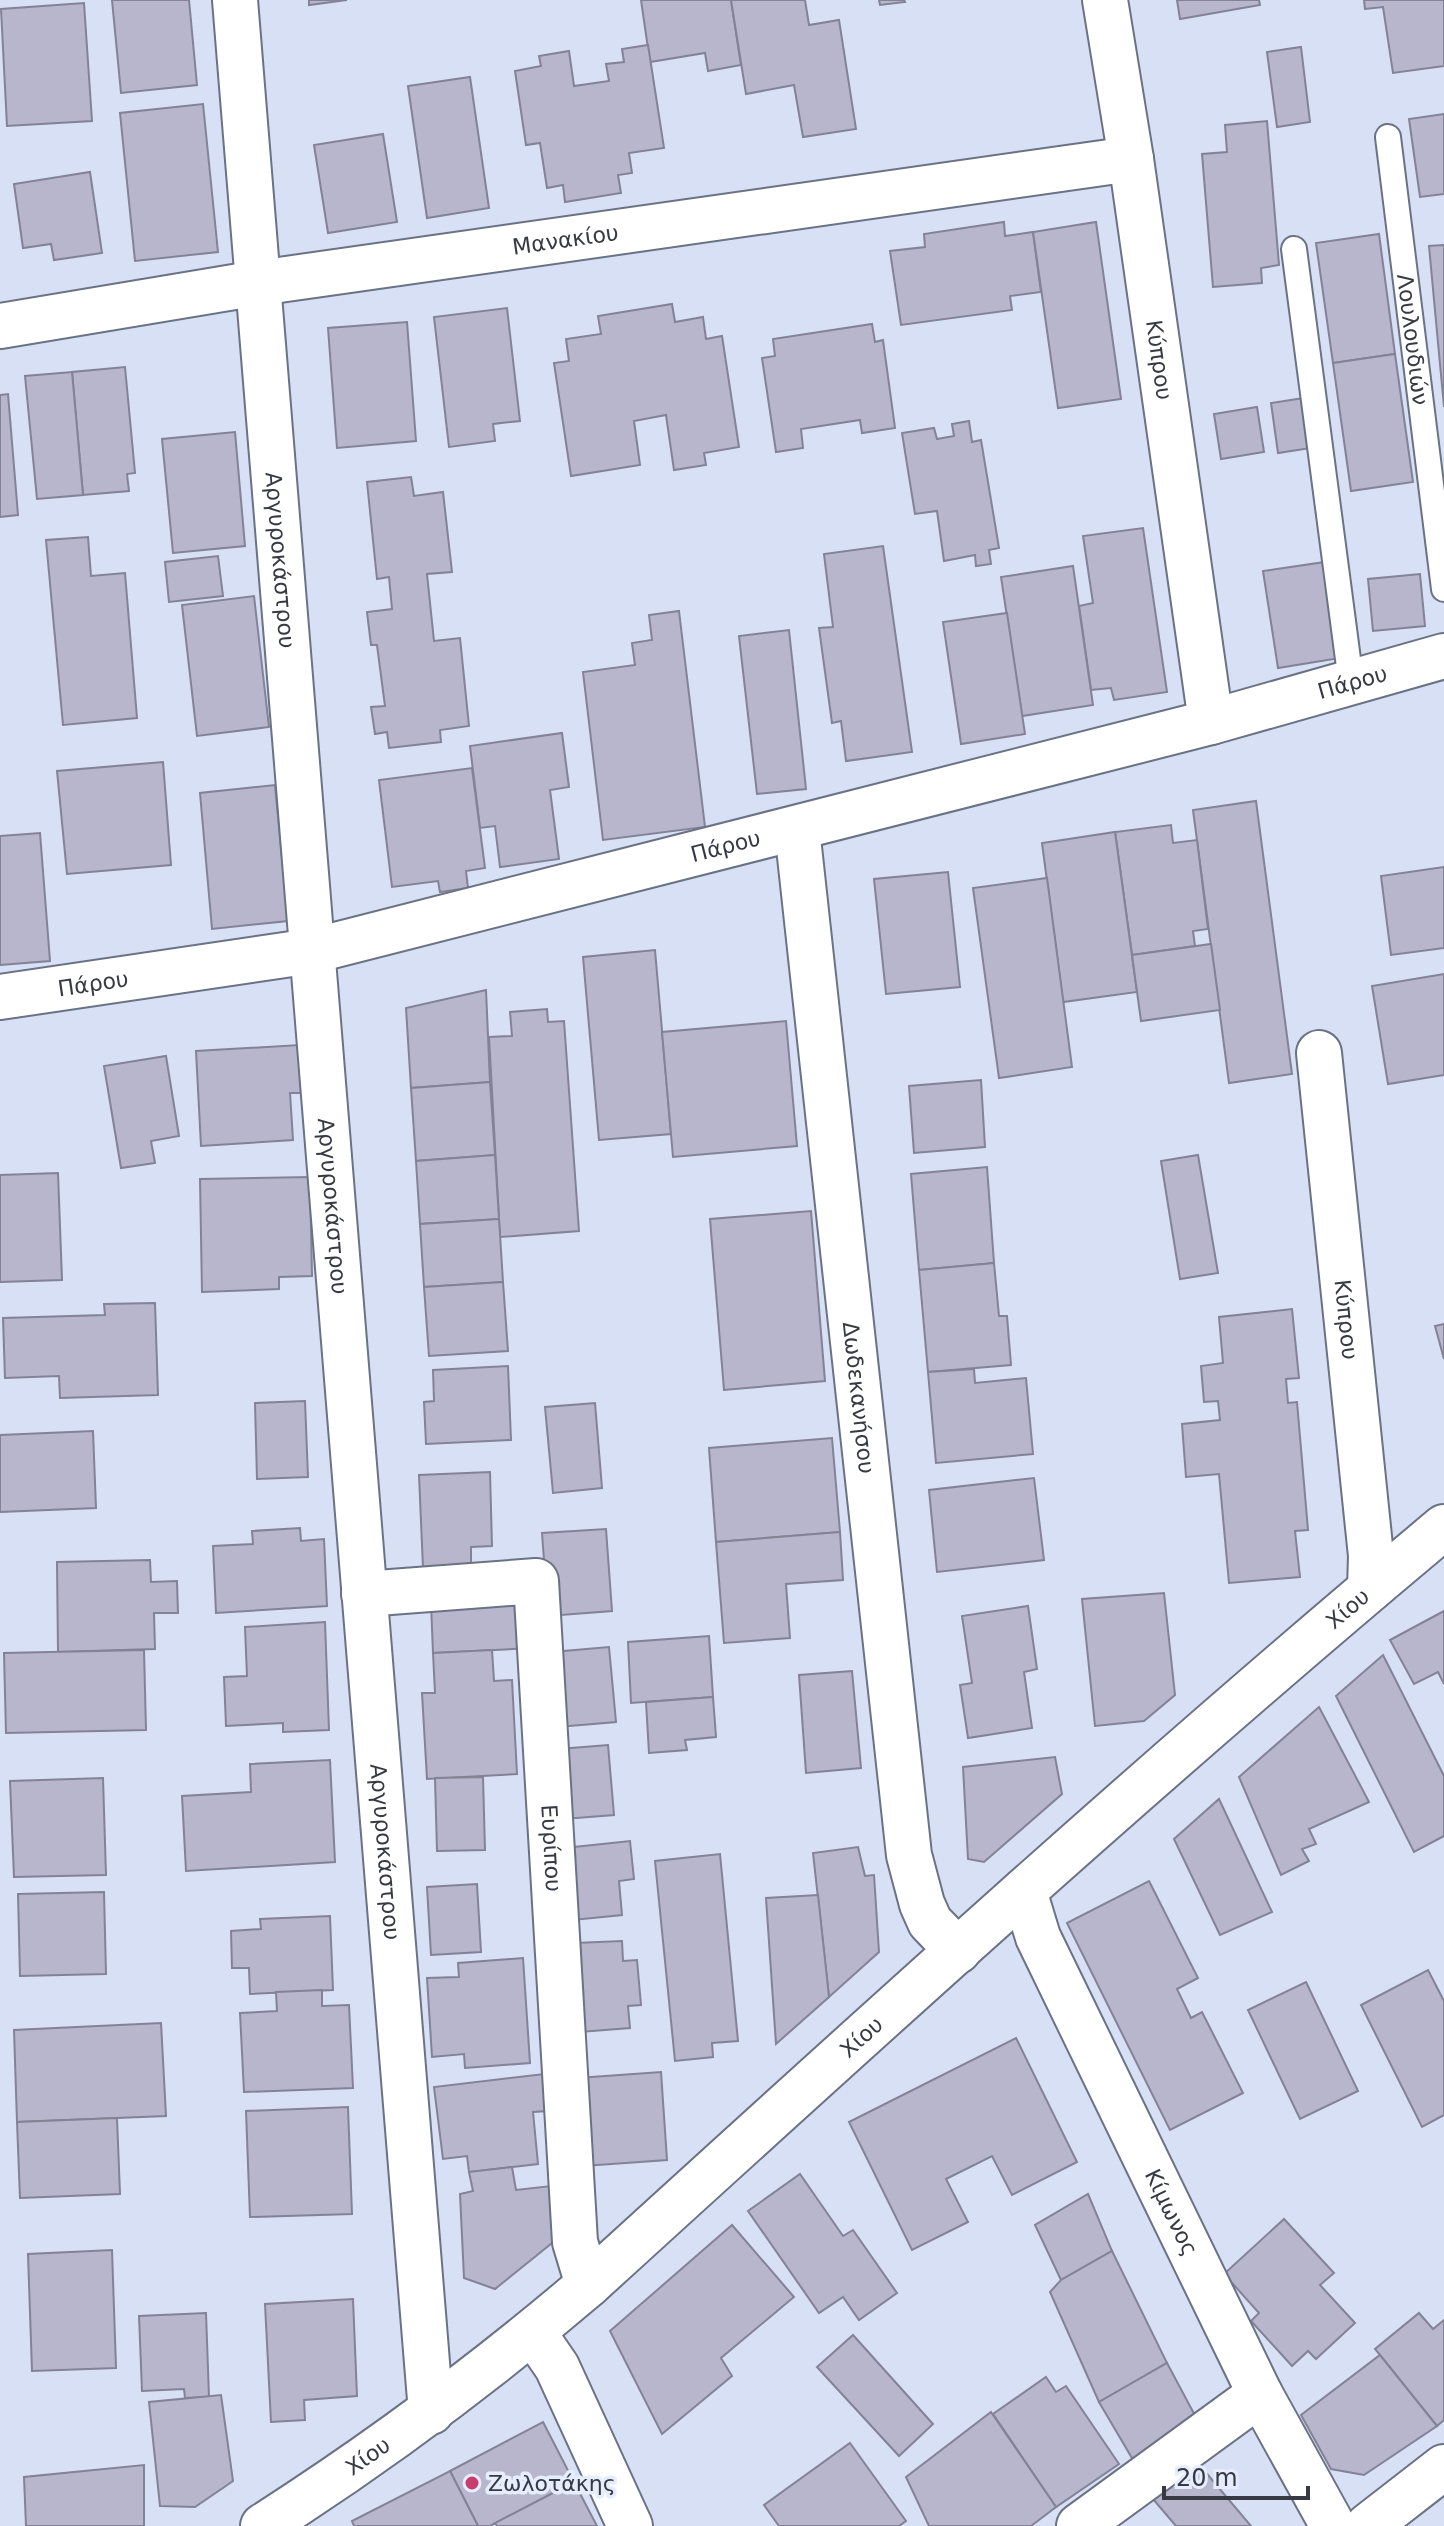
<svg xmlns="http://www.w3.org/2000/svg" width="1444" height="2526" font-family="'DejaVu Sans',sans-serif">
<style>
.building{fill:#b7b6cc;stroke:#838296;stroke-width:2}
.lines{fill:none;stroke-linecap:round;stroke-linejoin:round}
.service-casing{stroke:#6a7284;stroke-width:28}
.minor-casing{stroke:#6a7284;stroke-width:48}
.tertiary-casing{stroke:#6a7284;stroke-width:48}
.service{stroke:#fff;stroke-width:24}
.minor{stroke:#fff;stroke-width:44}
.tertiary{stroke:#fff;stroke-width:44}
.poi-dot{fill:#c93d6d;stroke:#e6edfe;stroke-width:3}
.labels{text-anchor:middle;stroke-width:7;stroke-linejoin:round;paint-order:stroke}
.street-label{font-size:22px;fill:#373a43;stroke:#e6edfe}
.poi-label{font-size:22px;fill:#373a43;stroke:#e6edfe;text-anchor:start}
</style>
<rect width="100%" height="100%" fill="#d7e0f5"/>
<!-- building -->
<g class="building">
<path d="M112 0H189L197 85 121 93Z"/>
<path d="M309 0H347L309 5Z"/>
<path d="M641 0H731L741 65 708 71 705 53 650 62Z"/>
<path d="M731 0H805L809 25 839 20 856 129 803 137 794 85 746 94Z"/>
<path d="M879 0H904L905 2 880 5Z"/>
<path d="M1177 0H1259L1260 5 1180 19Z"/>
<path d="M1364 0H1444V66L1393 73 1383 7 1365 9Z"/>
<path d="M84 3 92 121 7 126 1 9Z"/>
<path d="M648 45 664 148 629 153 632 173 618 175 621 193 565 202 563 185 547 188 540 143 526 145 515 71 541 66 539 56 569 51 574 86 609 81 606 64 624 62 622 49Z"/>
<path d="M1301 47 1310 122 1277 127 1267 52Z"/>
<path d="M470 77 489 208 427 218 408 86Z"/>
<path d="M203 104 218 252 135 261 120 113Z"/>
<path d="M1444 114V194L1420 197 1409 119Z"/>
<path d="M1267 121 1279 265 1261 268 1262 283 1213 287 1202 154 1227 152 1225 125Z"/>
<path d="M383 134 397 222 328 233 314 145Z"/>
<path d="M90 172 102 253 54 260 51 244 23 248 14 184Z"/>
<path d="M1004 222 1005 236 1033 232 1041 292 1010 296 1012 310 901 325 890 251 925 247 924 234Z"/>
<path d="M1096 222 1121 399 1058 408 1033 232Z"/>
<path d="M1379 234 1395 354 1333 363 1316 243Z"/>
<path d="M1444 245V407L1429 246Z"/>
<path d="M672 304 675 322 703 317 706 339 722 336 739 447 704 453 706 465 674 470 666 415 634 421 640 465 571 476 554 363 569 361 566 339 601 334 598 316Z"/>
<path d="M507 308 520 421 493 424 495 441 449 447 434 317Z"/>
<path d="M407 322 416 441 337 448 328 328Z"/>
<path d="M872 324 875 342 883 340 895 428 862 433 860 420 801 429 803 448 776 452 762 358 775 356 773 339Z"/>
<path d="M1395 354 1413 482 1351 491 1333 363Z"/>
<path d="M125 367 135 473 127 474 129 491 83 495 72 372Z"/>
<path d="M72 372 83 495 37 499 25 376Z"/>
<path d="M8 394 18 515 0 517V395Z"/>
<path d="M1304 398 1311 448 1278 453 1271 403Z"/>
<path d="M1257 407 1264 452 1221 459 1214 414Z"/>
<path d="M969 421 972 442 981 440 999 548 989 550 991 564 976 566 975 555 944 561 937 511 915 514 902 433 934 428 937 439 954 436 952 424Z"/>
<path d="M235 432 245 546 173 553 162 439Z"/>
<path d="M411 477 414 496 443 492 452 572 427 574 434 641 460 638 469 726 440 730 441 742 389 748 387 732 375 734 371 707 385 706 377 645H371L367 612 392 609 389 577 377 579 367 482Z"/>
<path d="M1143 528 1167 692 1114 700 1111 688 1091 690 1079 606 1093 603 1083 536Z"/>
<path d="M88 537 91 576 125 573 137 718 63 725 46 540Z"/>
<path d="M883 546 912 752 846 761 841 721 832 723 819 628 833 627 824 554Z"/>
<path d="M218 556 223 596 169 602 165 562Z"/>
<path d="M1325 562 1340 658 1278 668 1263 571Z"/>
<path d="M1073 566 1093 705 1022 716 1001 577Z"/>
<path d="M1420 574 1425 626 1373 631 1368 579Z"/>
<path d="M254 596 269 727 197 736 182 605Z"/>
<path d="M679 611 705 827 603 840 583 672 635 665 632 643 652 640 649 615Z"/>
<path d="M1007 613 1025 734 961 744 943 622Z"/>
<path d="M789 630 806 789 757 794 739 636Z"/>
<path d="M562 733 569 787 550 790 559 859 500 867 495 826 480 828 470 746Z"/>
<path d="M163 762 171 865 67 874 57 771Z"/>
<path d="M472 768 485 868 466 871 468 888 440 892 438 881 392 887 379 780Z"/>
<path d="M275 785 288 921 212 929 200 793Z"/>
<path d="M1256 801 1292 1074 1229 1083 1193 810Z"/>
<path d="M1171 825 1173 843 1197 840 1208 929 1193 931 1195 946 1132 955 1115 832Z"/>
<path d="M1115 832 1137 992 1063 1002 1042 843Z"/>
<path d="M40 833 50 961 0 965V836Z"/>
<path d="M1444 867V948L1391 955 1381 876Z"/>
<path d="M948 872 960 987 886 994 874 879Z"/>
<path d="M1047 878 1072 1067 999 1078 973 888Z"/>
<path d="M1211 944 1220 1010 1141 1021 1132 955Z"/>
<path d="M655 950 671 1134 599 1140 583 957Z"/>
<path d="M1444 974V1075L1388 1084 1372 986Z"/>
<path d="M486 990 490 1082 411 1088 406 1008Z"/>
<path d="M547 1009 548 1022 564 1021 579 1231 500 1237 489 1037 512 1036 510 1012Z"/>
<path d="M786 1021 797 1146 673 1157 662 1032Z"/>
<path d="M300 1045 302 1093H290L293 1140 201 1146 196 1051Z"/>
<path d="M166 1056 179 1136 151 1141 155 1163 121 1168 104 1066Z"/>
<path d="M981 1080 985 1147 914 1153 909 1086Z"/>
<path d="M490 1082 495 1155 416 1161 411 1088Z"/>
<path d="M495 1155 499 1219 420 1224 416 1161Z"/>
<path d="M1198 1155 1218 1273 1180 1279 1161 1161Z"/>
<path d="M987 1167 994 1263 919 1270 911 1174Z"/>
<path d="M58 1173 62 1280 0 1282V1175Z"/>
<path d="M310 1177 312 1276 279 1277V1289L202 1292 200 1179Z"/>
<path d="M811 1211 825 1381 724 1390 710 1219Z"/>
<path d="M499 1219 503 1282 424 1287 420 1224Z"/>
<path d="M994 1263 999 1316H1007L1011 1365 928 1372 919 1270Z"/>
<path d="M503 1282 508 1351 429 1356 424 1287Z"/>
<path d="M155 1303 158 1395 60 1398 59 1376 5 1378 3 1318 105 1315 104 1304Z"/>
<path d="M1292 1309 1299 1378 1286 1379 1288 1403 1297 1402 1308 1530 1295 1531 1300 1577 1229 1583 1219 1474 1186 1477 1182 1424 1220 1420 1218 1401 1204 1402 1201 1366 1223 1363 1219 1317Z"/>
<path d="M1444 1324V1359L1435 1326Z"/>
<path d="M508 1366 511 1440 426 1444 424 1402 434 1401 433 1370Z"/>
<path d="M974 1369 975 1383 1026 1378 1033 1454 936 1463 928 1372Z"/>
<path d="M305 1401 308 1477 257 1479 255 1403Z"/>
<path d="M595 1403 602 1488 553 1493 545 1407Z"/>
<path d="M93 1431 96 1508 0 1512V1435Z"/>
<path d="M832 1438 840 1532 716 1542 709 1448Z"/>
<path d="M490 1472 492 1546 471 1547V1567L423 1568 419 1475Z"/>
<path d="M1034 1478 1044 1560 937 1572 929 1490Z"/>
<path d="M300 1528 301 1541 324 1539 327 1606 216 1613 213 1546 253 1544 252 1531Z"/>
<path d="M606 1529 612 1611 548 1616 542 1533Z"/>
<path d="M840 1532 843 1580 786 1584 790 1638 724 1643 716 1542Z"/>
<path d="M150 1560 151 1582 177 1581 178 1613H154L155 1649 58 1652 57 1562Z"/>
<path d="M1164 1593 1175 1695 1144 1721 1095 1726 1082 1599Z"/>
<path d="M530 1598 533 1648 433 1653 431 1604Z"/>
<path d="M1028 1606 1037 1669 1024 1672 1032 1728 968 1738 960 1685 972 1683 962 1616Z"/>
<path d="M1444 1611V1684L1438 1672 1414 1684 1390 1640Z"/>
<path d="M325 1622 329 1730 283 1732V1723L226 1726 224 1677 247 1676 245 1627Z"/>
<path d="M709 1636 713 1697 631 1703 628 1642Z"/>
<path d="M609 1647 616 1722 558 1727 552 1652Z"/>
<path d="M144 1650 146 1730 6 1733 4 1653Z"/>
<path d="M492 1650 494 1681 512 1680 517 1774 427 1779 422 1693H435L433 1653Z"/>
<path d="M1383 1655 1444 1776V1836L1414 1852 1336 1696Z"/>
<path d="M852 1671 861 1768 806 1773 799 1675Z"/>
<path d="M713 1697 716 1737 685 1740 687 1750 649 1753 646 1702Z"/>
<path d="M1319 1707 1369 1802 1309 1829 1316 1844 1302 1849 1309 1861 1281 1875 1239 1777Z"/>
<path d="M608 1745 614 1815 564 1819 559 1749Z"/>
<path d="M1055 1757 1062 1794 984 1862 968 1859 963 1767Z"/>
<path d="M330 1760 335 1862 186 1871 182 1796 251 1792 250 1764Z"/>
<path d="M483 1777 485 1850 437 1851 435 1778Z"/>
<path d="M103 1778 106 1875 14 1877 10 1781Z"/>
<path d="M1219 1799 1272 1912 1220 1935 1174 1839Z"/>
<path d="M630 1841 634 1879 619 1881 622 1915 573 1920 565 1848Z"/>
<path d="M858 1847 865 1876 874 1875 879 1952 829 1997 813 1853Z"/>
<path d="M720 1854 738 2041 712 2043 713 2057 675 2061 655 1861Z"/>
<path d="M1149 1881 1198 1978 1177 1989 1191 2018 1202 2012 1243 2093 1170 2130 1067 1923Z"/>
<path d="M477 1884 481 1952 431 1955 427 1887Z"/>
<path d="M104 1892 106 1974 20 1976 18 1894Z"/>
<path d="M818 1895 829 1997 776 2044 766 1898Z"/>
<path d="M330 1916 333 1990 250 1994 249 1968H232L231 1931 261 1929 260 1919Z"/>
<path d="M622 1941 623 1961 637 1960 641 2005 628 2006 630 2028 580 2032 575 1943Z"/>
<path d="M523 1958 530 2063 465 2068 464 2054 432 2057 427 1978 459 1977 458 1963Z"/>
<path d="M1428 1970 1444 2001V2115L1422 2127 1361 2005Z"/>
<path d="M1306 1982 1358 2091 1300 2119 1248 2010Z"/>
<path d="M322 1990V2006L349 2005 353 2088 244 2092 240 2013 277 2011 276 1992Z"/>
<path d="M161 2023 166 2116 17 2122 14 2030Z"/>
<path d="M1016 2038 1077 2162 1012 2195 992 2156 946 2179 968 2222 912 2250 849 2122Z"/>
<path d="M661 2072 667 2160 584 2166 578 2078Z"/>
<path d="M544 2074 548 2111 533 2112 538 2164 469 2172 467 2156 443 2159 434 2087Z"/>
<path d="M348 2107 352 2214 250 2217 246 2111Z"/>
<path d="M117 2118 120 2194 20 2198 17 2122Z"/>
<path d="M512 2167 516 2190 560 2185 562 2235 495 2289 464 2278 460 2194 473 2191 469 2172Z"/>
<path d="M800 2174 843 2236 853 2230 897 2293 859 2320 843 2297 819 2313 748 2211Z"/>
<path d="M1088 2194 1112 2251 1061 2280 1035 2225Z"/>
<path d="M1284 2219 1334 2273 1320 2285 1355 2323 1316 2359 1308 2351 1292 2366 1251 2321 1259 2313 1224 2274Z"/>
<path d="M732 2225 794 2297 721 2358 732 2376 662 2434 610 2331Z"/>
<path d="M112 2250 116 2368 32 2371 28 2254Z"/>
<path d="M1112 2251 1167 2363 1099 2402 1050 2292 1061 2280Z"/>
<path d="M353 2299 357 2396 304 2400 305 2420 271 2422 265 2304Z"/>
<path d="M206 2313 209 2397 185 2398 184 2389 142 2391 139 2316Z"/>
<path d="M1419 2313 1433 2329 1444 2320V2420L1437 2426 1375 2349Z"/>
<path d="M853 2335 933 2424 899 2456 817 2367Z"/>
<path d="M1380 2355 1437 2426 1364 2475 1331 2469 1301 2415Z"/>
<path d="M1167 2363 1199 2423 1139 2470 1099 2402Z"/>
<path d="M1046 2377 1056 2392 1066 2386 1119 2464 1056 2507 993 2414Z"/>
<path d="M221 2395 233 2481 195 2507 160 2506 149 2402Z"/>
<path d="M991 2412 1056 2507 1031 2526H929L906 2477Z"/>
<path d="M543 2422 574 2482 490 2526H478L450 2471Z"/>
<path d="M850 2443 906 2521 899 2526H779L764 2505Z"/>
<path d="M1197 2462 1251 2526H1176L1153 2499Z"/>
<path d="M144 2465V2526H26L24 2477Z"/>
<path d="M450 2471 478 2526H354L352 2521Z"/>
<path d="M574 2482 597 2526H497L495 2523Z"/>
</g>
<g class="lines">
<!-- service casing -->
<g class="service-casing">
<g id="service">
<path id="s1" d="M1388 137 1444 589"/>
<path d="M1294 249 1351 682"/>
</g>
</g>
<!-- minor casing -->
<g class="minor-casing">
<g id="minor">
<path id="s2" d="M235 0 431 2412"/>
<path id="s3" d="M1105 0 1131 159 1211 722"/>
<path id="s4" d="M0 326 258 283 1131 159"/>
<path id="s5" d="M797 829 909 1855 922 1904 930 1922 958 1951"/>
<path id="s6" d="M0 997 312 951 1211 722 1444 656"/>
<path id="s7" d="M1319 1053 1371 1556 1370 1589"/>
<path id="s8" d="M364 1594 536 1581 575 2242 588 2285"/>
<path id="s9" d="M1024 1891 1038 1937 1260 2394 1333 2526"/>
<path d="M533 2332 557 2367 630 2526"/>
<path d="M1079 2526 1260 2394"/>
<path d="M1368 2526 1444 2467"/>
</g>
</g>
<!-- tertiary casing -->
<g class="tertiary-casing">
<g id="tertiary">
<path id="s10" d="M263 2526C377 2453 485 2373 588 2285 870 2028 1152 1771 1444 1527"/>
</g>
</g>
<!-- service -->
<use href="#service" class="service"/>
<!-- minor -->
<use href="#minor" class="minor"/>
<!-- tertiary -->
<use href="#tertiary" class="tertiary"/>
</g>
<!-- markers -->
<circle class="poi-dot" cx="472" cy="2483" r="8"/>
<g class="labels">
<!-- street labels -->
<g class="street-label">
<text dy="8" stroke="none"><textPath href="#s4" startOffset="572">Μανακίου</textPath></text>
<text dy="8" stroke="none"><textPath href="#s1" startOffset="204">Λουλουδιών</textPath></text>
<text dy="8" stroke="none"><textPath href="#s3" startOffset="364">Κύπρου</textPath></text>
<text dy="8" stroke="none"><textPath href="#s2" startOffset="562">Αργυροκάστρου</textPath></text>
<text dy="8" stroke="none"><textPath href="#s6" startOffset="1390">Πάρου</textPath></text>
<text dy="8" stroke="none"><textPath href="#s6" startOffset="742">Πάρου</textPath></text>
<text dy="8" stroke="none"><textPath href="#s6" startOffset="94">Πάρου</textPath></text>
<text dy="8" stroke="none"><textPath href="#s2" startOffset="1210">Αργυροκάστρου</textPath></text>
<text dy="8" stroke="none"><textPath href="#s7" startOffset="268">Κύπρου</textPath></text>
<text dy="8" stroke="none"><textPath href="#s5" startOffset="572">Δωδεκανήσου</textPath></text>
<text dy="8" stroke="none"><textPath href="#s10" startOffset="1422">Χίου</textPath></text>
<text dy="8" stroke="none"><textPath href="#s8" startOffset="440">Ευρίπου</textPath></text>
<text dy="8" stroke="none"><textPath href="#s2" startOffset="1858">Αργυροκάστρου</textPath></text>
<text dy="8" stroke="none"><textPath href="#s10" startOffset="774">Χίου</textPath></text>
<text dy="8" stroke="none"><textPath href="#s9" startOffset="354">Κίμωνος</textPath></text>
<text dy="8" stroke="none"><textPath href="#s10" startOffset="126">Χίου</textPath></text>
</g>
<!-- poi labels -->
<g class="poi-label">
<text x="488" y="2491">Ζωλοτάκης</text>
</g>
</g>
<!-- scale -->
<path d="M1164 2486v12h144v-12" fill="none" stroke="#373a43" stroke-width="4"/>
<text x="1176" y="2486" font-size="24" fill="#373a43" stroke="#e6edfe" stroke-width="6" paint-order="stroke">20 m</text>
</svg>
